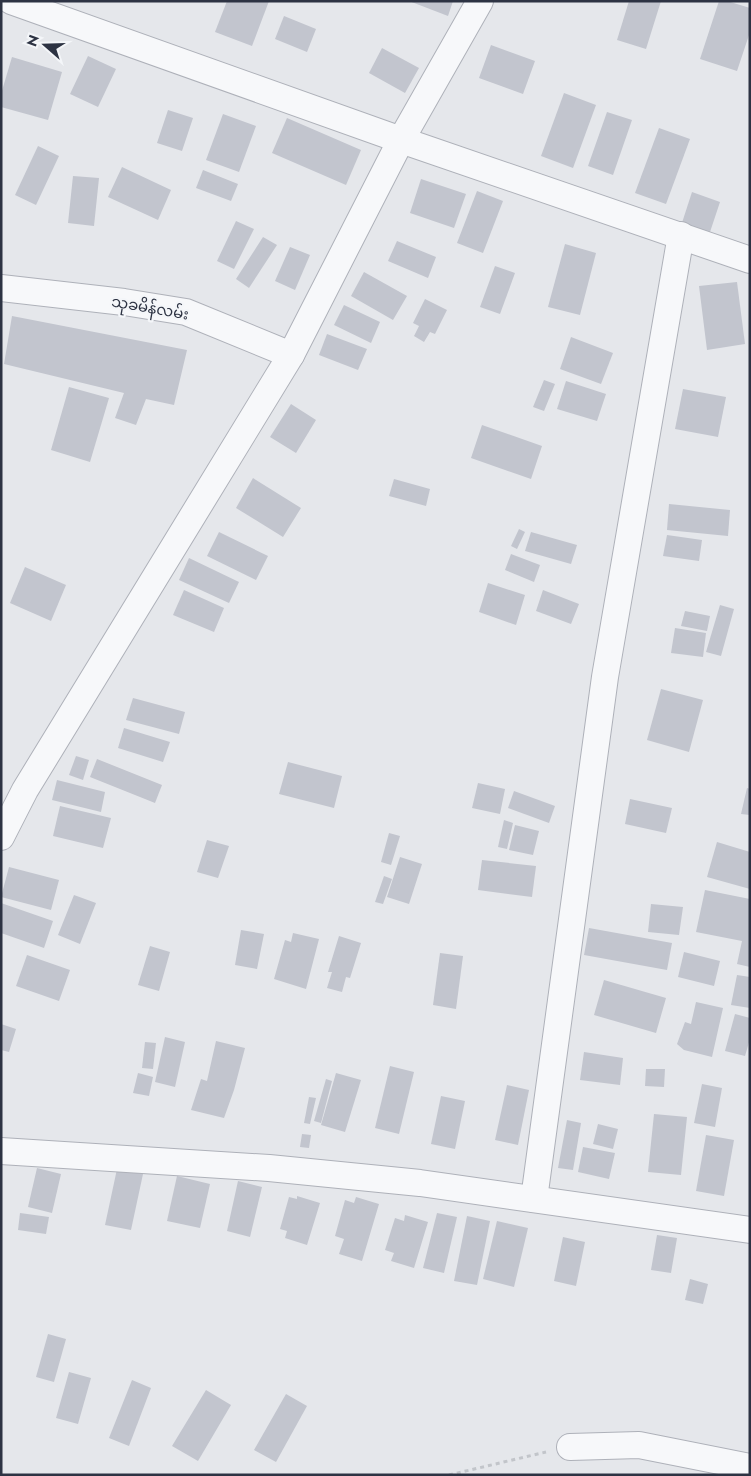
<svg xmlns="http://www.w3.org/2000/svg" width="751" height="1476" font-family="Jost,'Noto Sans Myanmar',sans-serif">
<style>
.building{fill:#c2c5ce}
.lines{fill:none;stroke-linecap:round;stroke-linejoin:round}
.minor-casing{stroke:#aeb1b9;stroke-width:28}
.path{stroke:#c2c5ca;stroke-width:3;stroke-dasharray:4 4;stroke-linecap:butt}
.minor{stroke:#f7f8fa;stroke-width:26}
.labels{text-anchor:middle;stroke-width:4.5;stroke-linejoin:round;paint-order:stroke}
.street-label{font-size:15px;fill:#2d3343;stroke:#f4f6f9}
</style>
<rect width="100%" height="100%" fill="#e5e7eb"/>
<!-- building -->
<g class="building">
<path d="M227 1H269L252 46 215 32Z"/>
<path d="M409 1H453L448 16Z"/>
<path d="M629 1H661L646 49 617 40Z"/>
<path d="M719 1H727L750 8V32L737 71 700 59Z"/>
<path d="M284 16 316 29 307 52 275 39Z"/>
<path d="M491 45 535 61 523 94 479 78Z"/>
<path d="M382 48 419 68 405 93 369 73Z"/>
<path d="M88 56 116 69 98 107 70 94Z"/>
<path d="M12 57 62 72 48 120 1 107V94Z"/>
<path d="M564 93 596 105 573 168 541 156Z"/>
<path d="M168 110 193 118 182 151 157 143Z"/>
<path d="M607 112 632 120 613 175 588 166Z"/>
<path d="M223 114 256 126 239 172 206 160Z"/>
<path d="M287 118 361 150 346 185 272 153Z"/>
<path d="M659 128 690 139 666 204 635 193Z"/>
<path d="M38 146 59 156 36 205 15 195Z"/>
<path d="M122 167 171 190 158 220 108 197Z"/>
<path d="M203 170 238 184 231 201 196 188Z"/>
<path d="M73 176 99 178 94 226 68 223Z"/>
<path d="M421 179 466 194 454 228 410 213Z"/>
<path d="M477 191 503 201 483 253 457 243Z"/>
<path d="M692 192 720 202 707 241 679 232Z"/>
<path d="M236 221 254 229 234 269 217 261Z"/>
<path d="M263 237 277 245 249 288 236 279Z"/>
<path d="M397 241 436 257 428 278 388 261Z"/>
<path d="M565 244 596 253 580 315 548 307Z"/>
<path d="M290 247 310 255 295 290 275 281Z"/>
<path d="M495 266 515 273 500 314 480 307Z"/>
<path d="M364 272 407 296 393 320 351 296Z"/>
<path d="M737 282 745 344 707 350 699 286Z"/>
<path d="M425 299 447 310 435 334 430 332 424 342 414 336 419 326 413 323Z"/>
<path d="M344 305 380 322 371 343 334 325Z"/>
<path d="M12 316 187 350 174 405 146 399 136 425 115 418 124 393 4 364Z"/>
<path d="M327 334 367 349 358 370 319 355Z"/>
<path d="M571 337 613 353 601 384 560 369Z"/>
<path d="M544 380 555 384 544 411 533 407Z"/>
<path d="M566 381 606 394 597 421 557 409Z"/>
<path d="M69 387 109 398 90 462 51 450Z"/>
<path d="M683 389 726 397 718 437 675 429Z"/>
<path d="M291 404 316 420 296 453 270 437Z"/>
<path d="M482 425 542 446 531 479 471 458Z"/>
<path d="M253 478 301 508 283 537 236 508Z"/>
<path d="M394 479 430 489 426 506 389 496Z"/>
<path d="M669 504 730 510 728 536 667 530Z"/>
<path d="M519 529 525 532 517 549 511 546Z"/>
<path d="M219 532 268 556 256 580 207 556Z"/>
<path d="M531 532 577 545 571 564 525 551Z"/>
<path d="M667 535 702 540 699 561 663 556Z"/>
<path d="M511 554 540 565 534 582 505 570Z"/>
<path d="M189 558 239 582 229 603 179 580Z"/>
<path d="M25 567 66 585 51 621 10 603Z"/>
<path d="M488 583 525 595 516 625 479 612Z"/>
<path d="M184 590 224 608 214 632 173 615Z"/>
<path d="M543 590 579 604 571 624 536 611Z"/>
<path d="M720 605 734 609 721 656 706 652Z"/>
<path d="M685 611 710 616 707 631 681 626Z"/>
<path d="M675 628 706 633 703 657 671 653Z"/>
<path d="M661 689 703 700 689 752 647 740Z"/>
<path d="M133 698 185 712 179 734 126 720Z"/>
<path d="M124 728 170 742 163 762 118 748Z"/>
<path d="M76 756 89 760 83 780 69 775Z"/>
<path d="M97 759 162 785 155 803 90 777Z"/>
<path d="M288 762 342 776 334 808 279 794Z"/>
<path d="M57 780 105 792 101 812 52 800Z"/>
<path d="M478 783 505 789 500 814 472 808Z"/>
<path d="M747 788 750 789V815L741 814Z"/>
<path d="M514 791 555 806 549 823 508 808Z"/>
<path d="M630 799 672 808 666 833 625 824Z"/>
<path d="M60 806 111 818 103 848 53 836Z"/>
<path d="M504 820 513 823 507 849 498 847Z"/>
<path d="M515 825 539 831 533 855 509 850Z"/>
<path d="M389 833 400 836 391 865 381 862Z"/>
<path d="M207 840 229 846 218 878 197 872Z"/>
<path d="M717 842 750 852V889L707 877Z"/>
<path d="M400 857 422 864 409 904 387 897Z"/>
<path d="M482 860 536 866 532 897 478 890Z"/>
<path d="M9 867 59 880 51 910 1 897Z"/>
<path d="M384 876 392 879 383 904 375 902Z"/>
<path d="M705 890 750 899V967L737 964 742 941 696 932Z"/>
<path d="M74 895 96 903 80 944 58 935Z"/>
<path d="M1 903 53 921 44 948 1 933Z"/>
<path d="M651 904 683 907 679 935 648 932Z"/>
<path d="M589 928 672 943 667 970 584 955Z"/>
<path d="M241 930 264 934 257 969 235 965Z"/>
<path d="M293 933 319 939 306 989 274 979 285 940 291 942Z"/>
<path d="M339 936 361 943 350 978 346 977 342 992 327 988 332 972H328Z"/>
<path d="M150 946 170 952 159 991 138 985Z"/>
<path d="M684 952 720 961 714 986 678 977Z"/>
<path d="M440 953 463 956 456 1009 433 1005Z"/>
<path d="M27 955 70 970 59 1001 16 986Z"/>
<path d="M737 975 750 977V1008L731 1005Z"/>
<path d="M604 980 666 998 656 1033 594 1015Z"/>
<path d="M696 1002 723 1008 712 1057 684 1050 677 1044 685 1022 691 1024Z"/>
<path d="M735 1014 750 1018V1039L745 1056 725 1051Z"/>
<path d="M1 1024 16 1029 9 1052 1 1050Z"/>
<path d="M165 1037 185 1042 175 1087 155 1082Z"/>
<path d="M216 1041 245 1048 234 1090 224 1118 191 1110 201 1079 207 1081Z"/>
<path d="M145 1042 156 1043 153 1069 142 1068Z"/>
<path d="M584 1052 623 1058 620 1085 580 1080Z"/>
<path d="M390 1066 414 1072 399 1134 375 1128Z"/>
<path d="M646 1069H665L664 1087 645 1086Z"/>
<path d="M138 1073 153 1077 149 1096 133 1093Z"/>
<path d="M336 1073 361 1080 345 1132 321 1125Z"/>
<path d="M326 1079 332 1081 321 1123 314 1121Z"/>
<path d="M702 1084 722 1088 715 1127 694 1123Z"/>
<path d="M507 1085 529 1090 518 1145 495 1140Z"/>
<path d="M441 1096 465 1101 455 1149 431 1144Z"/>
<path d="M309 1097 316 1098 310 1124 304 1123Z"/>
<path d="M654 1114 687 1117 681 1175 648 1172Z"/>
<path d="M567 1120 581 1123 573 1170 558 1168Z"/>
<path d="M598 1124 618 1129 613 1149 593 1144Z"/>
<path d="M302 1134 311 1135 309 1148 300 1147Z"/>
<path d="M706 1135 734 1140 724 1196 696 1191Z"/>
<path d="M583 1147 615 1153 609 1179 578 1172Z"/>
<path d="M37 1168 61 1174 52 1213 28 1207Z"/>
<path d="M117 1169 143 1174 131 1230 105 1225Z"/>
<path d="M177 1176 210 1184 200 1228 167 1221Z"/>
<path d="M238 1181 262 1187 250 1237 227 1231Z"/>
<path d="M297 1196 320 1203 307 1245 285 1238 287 1231 280 1229 289 1197 297 1199Z"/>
<path d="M356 1197 379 1204 362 1261 339 1254 344 1239 335 1236 345 1200 354 1203Z"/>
<path d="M20 1213 49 1217 46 1234 18 1230Z"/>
<path d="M437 1213 457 1217 444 1273 423 1268Z"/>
<path d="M405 1215 428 1222 414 1268 391 1261 394 1253 385 1250 395 1218 404 1221Z"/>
<path d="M467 1216 490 1221 477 1285 454 1281Z"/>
<path d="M497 1221 528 1228 514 1287 483 1279Z"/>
<path d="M657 1235 677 1238 671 1273 651 1270Z"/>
<path d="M563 1237 585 1242 576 1286 554 1281Z"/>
<path d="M690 1279 708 1284 703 1304 685 1300Z"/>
<path d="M48 1334 66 1339 54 1382 36 1377Z"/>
<path d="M69 1372 91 1378 78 1424 56 1418Z"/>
<path d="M132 1380 151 1388 129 1446 109 1438Z"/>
<path d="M206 1390 231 1405 198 1461 172 1446Z"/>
<path d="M286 1394 307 1406 276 1462 254 1450Z"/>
</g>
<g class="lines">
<!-- minor casing -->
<g class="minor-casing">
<g id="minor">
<path d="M11 1 401 140 750 260"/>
<path d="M1 288 124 302 186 312 291 355"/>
<path d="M1 837 25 790 291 355 401 140 480 1"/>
<path d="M1 1151 269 1168 420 1183 750 1230"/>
<path d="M534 1199 605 677 681 235"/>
<path d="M570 1447 639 1445 750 1467"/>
</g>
</g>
<!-- path -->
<path class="path" d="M449 1475 546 1452"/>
<!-- minor -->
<use href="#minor" class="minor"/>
</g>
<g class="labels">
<!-- street labels -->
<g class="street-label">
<text transform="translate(150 308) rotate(10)" y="5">သုခမိန်လမ်း</text>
</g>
</g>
<!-- border -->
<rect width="751" height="1476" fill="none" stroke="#2d3343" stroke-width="5"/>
<!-- north arrow -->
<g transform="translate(45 45) rotate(290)" stroke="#f4f6f9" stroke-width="4" paint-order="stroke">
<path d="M0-4L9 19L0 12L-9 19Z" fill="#2d3343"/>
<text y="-8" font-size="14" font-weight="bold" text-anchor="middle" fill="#2d3343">N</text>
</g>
</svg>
